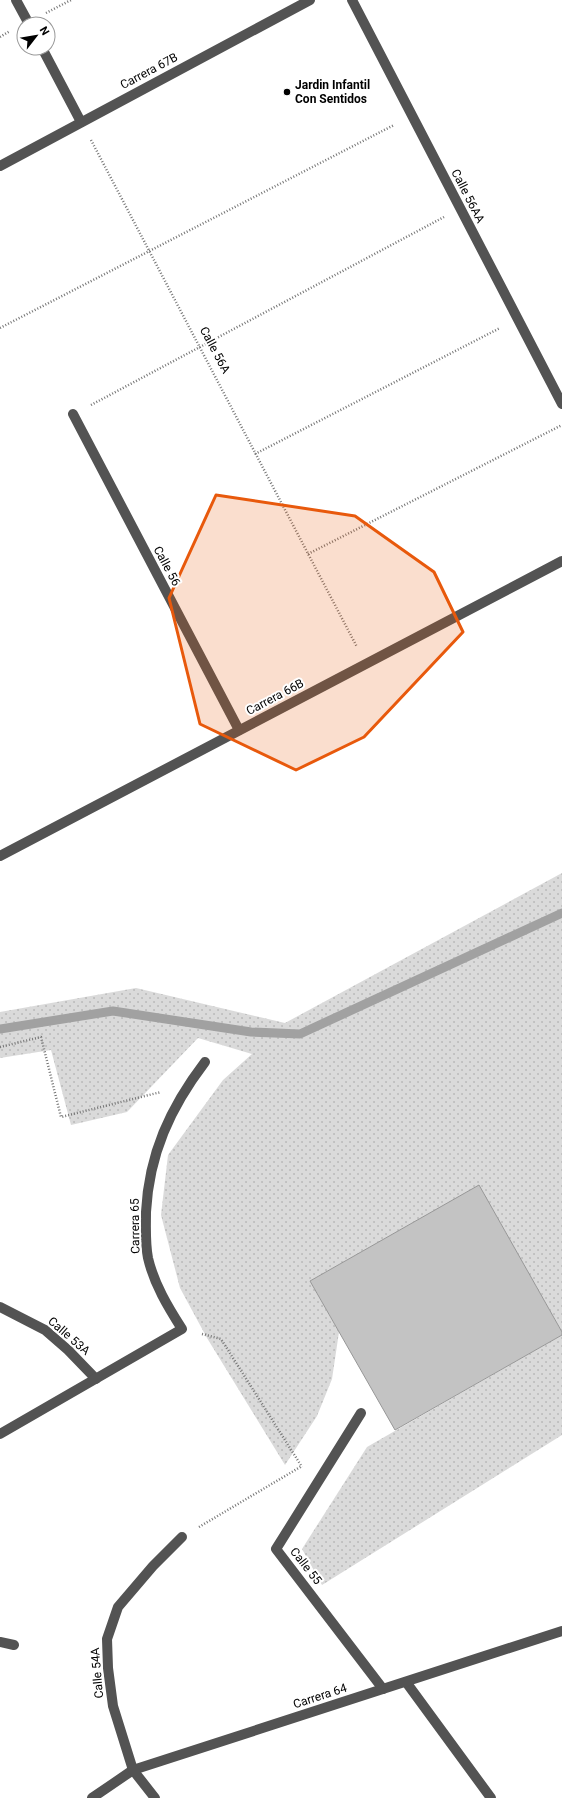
<svg xmlns="http://www.w3.org/2000/svg" width="562" height="1798" font-family="Roboto,sans-serif">
<style>
.grass{fill:url(#grass-dots)}
.lines{fill:none;stroke-linecap:round;stroke-linejoin:round}
.stream{stroke:#a1a1a1;stroke-width:9}
.building{fill:#c3c3c3;stroke:#979797}
.path{stroke:#757575;stroke-width:2.5;stroke-dasharray:1 2;stroke-linecap:butt}
.minor{stroke:#535353;stroke-width:10}
.marked{fill:#e8590c;fill-opacity:0.2;stroke:#e8590c;stroke-width:3;stroke-linejoin:round}
.poi-dot{fill:#000;stroke:#fff;stroke-width:1.5}
.labels{text-anchor:middle;stroke-width:4;stroke-linejoin:round;paint-order:stroke}
.street-label{font-size:12px;fill:#000;stroke:#fff}
.poi-label{font-size:12px;font-weight:bold;fill:#000;stroke:#fff;text-anchor:start}
</style>
<defs>
<pattern id="grass-dots" width="8" height="8" patternUnits="userSpaceOnUse"><rect width="8" height="8" fill="#dadada"/><path d="M2 2h.1M6 6h.1" fill="none" stroke="#b9b9b9" stroke-width="1.8" stroke-linecap="round"/></pattern>
</defs>
<rect width="100%" height="100%" fill="#fff"/>
<!-- grass -->
<g class="grass">
<path d="M562 873V1332L479 1186 310 1281 339 1332 332 1379 317 1416 285 1465 207 1338 180 1288 161 1215 168 1155 223 1080 252 1054 198 1038 127 1112 71 1125 51 1050 0 1058V1012L136 988 285 1023Z"/>
<path d="M562 1335V1435L322 1585 302 1549 367 1447Z"/>
</g>
<g class="lines">
<!-- stream -->
<path class="stream" d="M0 1029 113 1011 251 1032 300 1034 562 913"/>
</g>
<!-- building -->
<path class="building" d="M479 1185 562 1332V1335L395 1430 310 1281Z"/>
<g class="lines">
<!-- path -->
<g class="path">
<path d="M46 13 71 0"/>
<path d="M0 37 10 31"/>
<path d="M91 140 357 647"/>
<path d="M0 328 394 125"/>
<path d="M91 405 444 217"/>
<path d="M255 454 500 328"/>
<path d="M308 554 562 425"/>
<path d="M0 1047 41 1037 61 1117 161 1092"/>
<path d="M202 1334 221 1339 302 1467"/>
<path d="M199 1527 302 1466"/>
</g>
<!-- minor -->
<g class="minor">
<path d="M16 0 29 24"/>
<path d="M352 0 562 404"/>
<path d="M42 48 81 122"/>
<path d="M0 166 310 0"/>
<path d="M73 414 239 730"/>
<path d="M0 856 562 561"/>
<path d="M0 1307 45 1330 68 1350 96 1379"/>
<path d="M361 1413 276 1549 383 1689"/>
<path d="M0 1434 182 1329C168 1307 154 1284 148 1258 145 1243 146 1227 146 1212 149 1154 170 1108 205 1062"/>
<path d="M0 1642 14 1645"/>
<path d="M406 1682 491 1798"/>
<path d="M92 1798 133 1770 562 1631"/>
<path d="M155 1798 133 1770 113 1706 108 1668 107 1639 118 1607 153 1566 182 1537"/>
</g>
</g>
<!-- marked area -->
<path class="marked" d="M216 495 355 516 434 572 463 632 364 737 296 770 200 724 169 598Z"/>
<!-- markers -->
<circle class="poi-dot" cx="287" cy="92" r="4"/>
<g class="labels">
<!-- street labels -->
<g class="street-label">
<text transform="translate(149 71) rotate(-28)" y="4">Carrera 67B</text>
<text transform="translate(468 196) rotate(63)" y="4">Calle 56AA</text>
<text transform="translate(215 350) rotate(62)" y="4">Calle 56A</text>
<text transform="translate(167 566) rotate(62)" y="4">Calle 56</text>
<text transform="translate(275 697) rotate(-28)" y="4">Carrera 66B</text>
<text transform="translate(135 1226) rotate(-91)" y="4">Carrera 65</text>
<text transform="translate(69 1336) rotate(41)" y="4">Calle 53A</text>
<text transform="translate(306 1566) rotate(52)" y="4">Calle 55</text>
<text transform="translate(97 1673) rotate(-95)" y="4">Calle 54A</text>
<text transform="translate(320 1696) rotate(-18)" y="4">Carrera 64</text>
</g>
<!-- poi labels -->
<g class="poi-label">
<text x="295" y="89">Jardin Infantil<tspan x="295" dy="14">Con Sentidos</tspan></text>
</g>
</g>
<!-- north arrow -->
<g transform="translate(36 36) rotate(59)"><circle r="19" fill="#ffffff" stroke="#999999"/>
<path d="M0-3L7 15L0 10L-7 15Z" fill="#000000"/>
<text y="-6" font-size="11" font-weight="bold" text-anchor="middle" fill="#000000">N</text>
</g>
</svg>
